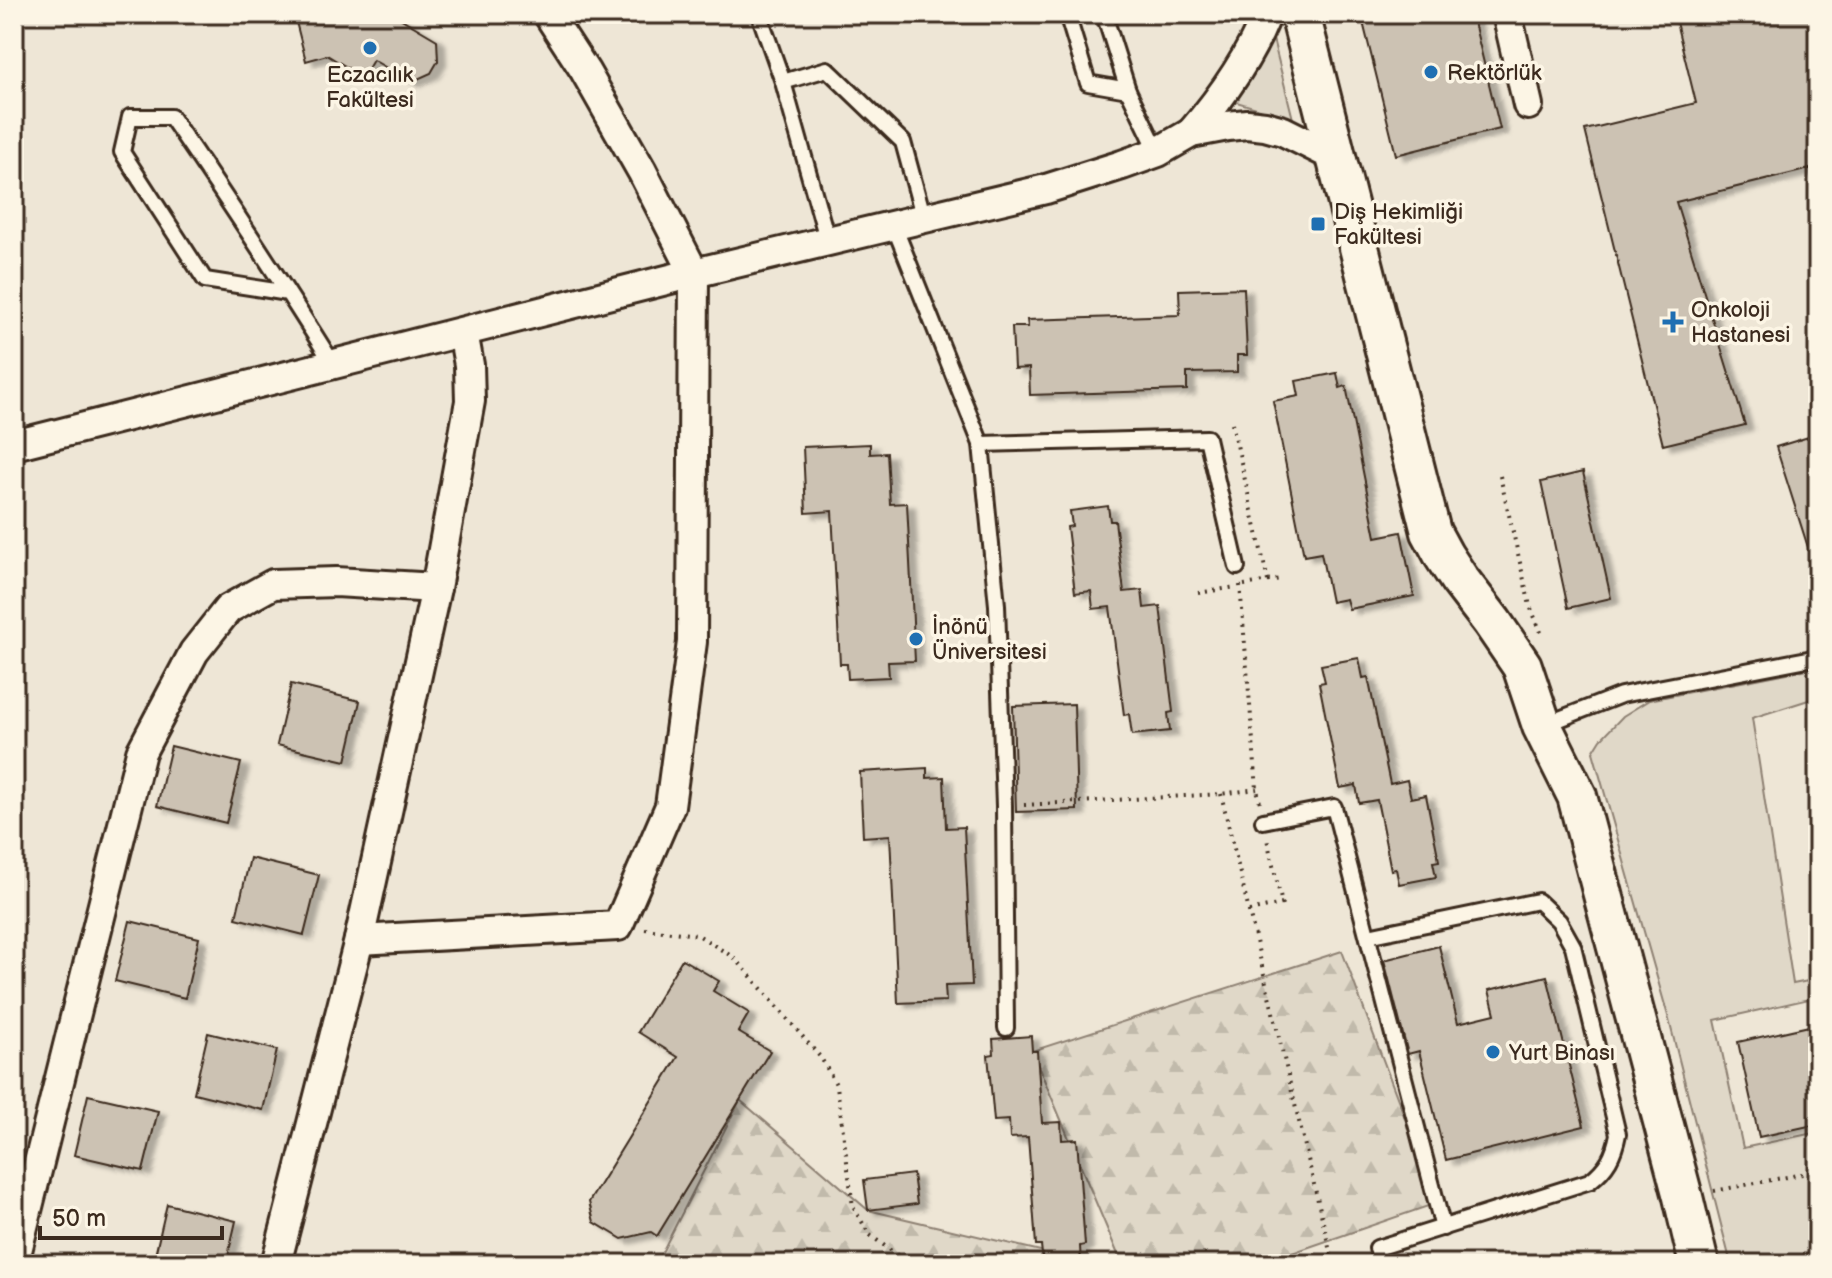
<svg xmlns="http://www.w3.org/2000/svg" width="1832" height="1278" font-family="'Balsamiq Sans',sans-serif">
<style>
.built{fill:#eee6d6}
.green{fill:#e0d8c8;stroke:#8e8173;stroke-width:2}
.forest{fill:url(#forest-firs);stroke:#8e8173;stroke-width:2}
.building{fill:#ccc2b3;stroke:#3b2a1e;stroke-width:2;filter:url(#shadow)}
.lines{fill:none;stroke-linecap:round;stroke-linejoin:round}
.lane-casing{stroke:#3b2a1e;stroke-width:20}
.street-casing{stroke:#3b2a1e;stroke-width:34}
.secondary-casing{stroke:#3b2a1e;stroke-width:44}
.path{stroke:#3b2a1e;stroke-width:4;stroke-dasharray:2 6;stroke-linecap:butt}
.lane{stroke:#fcf5e5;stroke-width:14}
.street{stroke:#fcf5e5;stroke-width:28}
.secondary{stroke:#fcf5e5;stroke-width:38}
.poi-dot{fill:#1f6fb2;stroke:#fcf5e5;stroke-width:3}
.labels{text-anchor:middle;stroke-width:7;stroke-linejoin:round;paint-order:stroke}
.poi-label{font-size:22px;fill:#3b2a1e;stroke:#fcf5e5;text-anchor:start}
</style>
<defs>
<pattern id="forest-firs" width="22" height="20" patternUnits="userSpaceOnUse" patternTransform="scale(2)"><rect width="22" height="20" fill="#e0d8c8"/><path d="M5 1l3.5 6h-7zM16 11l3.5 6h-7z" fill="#c1baab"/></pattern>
<filter id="shadow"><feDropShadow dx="8" dy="4.5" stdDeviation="2" flood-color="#0004"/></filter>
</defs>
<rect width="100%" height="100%" fill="#fcf5e5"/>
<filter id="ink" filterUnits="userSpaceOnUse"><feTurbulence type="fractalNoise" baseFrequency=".0125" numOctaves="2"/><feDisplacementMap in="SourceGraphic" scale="16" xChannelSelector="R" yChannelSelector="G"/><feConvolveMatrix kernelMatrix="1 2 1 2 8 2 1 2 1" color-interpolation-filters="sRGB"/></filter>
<g filter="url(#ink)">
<!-- built -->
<rect class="built" x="14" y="14" width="1804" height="1250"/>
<!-- green -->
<g class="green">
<path d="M1271 31 1293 119 1233 101Z"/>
<path d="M1818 667V697L1752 718 1793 984 1818 979V997L1715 1020 1743 1148 1818 1132V1264H1731L1668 1016 1593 752 1601 739 1623 716 1649 700Z"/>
</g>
<!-- forest -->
<g class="forest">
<path d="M1342 951 1437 1203 1260 1264H1122L1032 1051Z"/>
<path d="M740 1100 868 1210 1095 1264H656Z"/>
</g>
<!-- building -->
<g class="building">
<path d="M294 14H393L437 40 438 61 431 73 411 82 373 60 363 77 327 55 306 61Z"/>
<path d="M1361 14H1472L1500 129 1396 155Z"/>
<path d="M1674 14H1818V167L1676 202 1745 425 1663 445 1585 130 1696 103Z"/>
<path d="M1244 288 1247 355H1237V372L1187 373V390L1030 395 1029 368 1014 369 1012 327H1028L1027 320 1180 315 1179 290Z"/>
<path d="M1337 373 1340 388 1346 386 1376 537 1401 532 1414 596 1349 609 1346 599 1331 602 1321 553 1304 556 1273 401 1299 396 1296 381Z"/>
<path d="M1818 434V565L1814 566 1776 447Z"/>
<path d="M870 444V454L887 453 890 504 907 503 915 661 888 662 889 677 848 679 847 664H840L832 511 806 513 803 447Z"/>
<path d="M1583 472 1611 598 1568 608 1541 482Z"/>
<path d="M1108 506 1110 521H1115L1124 592 1142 590 1144 608 1160 606 1173 712 1168 713 1170 731 1132 735 1129 714 1124 715 1110 607 1093 609 1091 591 1075 593 1067 527 1072 526 1070 511Z"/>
<path d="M1359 658 1363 678 1368 677 1390 784 1407 780 1411 798 1426 795 1439 861 1433 862 1436 877 1399 884 1396 869 1391 870 1377 800 1359 803 1356 785 1340 788 1319 683 1325 682 1321 665Z"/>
<path d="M291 684 360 701 346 761 277 745Z"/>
<path d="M1074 704 1077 810 1016 812 1013 706Z"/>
<path d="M171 746 241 763 226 823 157 806Z"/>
<path d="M927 768V778L944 777 946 828 964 827 972 985 945 986 946 1001 898 1003 890 835 863 837 860 772Z"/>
<path d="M250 858 319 875 304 935 236 918Z"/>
<path d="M130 921 199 938 185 998 115 981Z"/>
<path d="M1439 946 1458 1023 1495 1014 1489 990 1547 976 1584 1126 1446 1160 1419 1051 1408 1054 1384 960Z"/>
<path d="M682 959 719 981 713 991 749 1013 738 1032 770 1051 657 1236 651 1232 622 1239 594 1222 589 1202 678 1057 638 1032Z"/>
<path d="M1818 1024V1124L1759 1137 1738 1042Z"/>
<path d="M208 1033 277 1050 263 1110 194 1093Z"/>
<path d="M1031 1036 1032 1051H1037L1042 1123 1061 1122 1062 1140 1077 1139 1085 1245 1080 1246 1081 1264H1043L1041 1245H1036L1028 1137 1010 1138 1009 1120 994 1121 988 1055 994 1054 993 1039Z"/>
<path d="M88 1095 158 1111 143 1171 74 1155Z"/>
<path d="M913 1174 917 1204 868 1210 864 1180Z"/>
<path d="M167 1204 236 1221 226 1264H153Z"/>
</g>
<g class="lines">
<!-- lane casing -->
<g class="lane-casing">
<g id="lane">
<path d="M759 14 783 82 828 242"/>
<path d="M1067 14 1088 83 1128 90"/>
<path d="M1104 14 1128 90 1158 152"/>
<path d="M783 82 827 69 903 142 924 219"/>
<path d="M894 226 981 444 997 605 1004 806 1006 1028"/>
<path d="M288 293 205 280 122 152 130 117H171C227 199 281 281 333 364"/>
<path d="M981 444 1207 438 1237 567"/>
<path d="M1544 725 1621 695 1818 657"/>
<path d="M1263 821 1334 807 1443 1228"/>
<path d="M1368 936 1538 901 1559 921 1573 946 1618 1134C1614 1155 1607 1168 1590 1181L1377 1248 1380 1264"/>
</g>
</g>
<!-- street casing -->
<g class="street-casing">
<g id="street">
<path d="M1507 14 1528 105"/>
<path d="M1191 133C1222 97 1249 59 1267 14"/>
<path d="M14 445 694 273 1046 189 1122 165 1158 152 1191 133 1228 126 1247 124 1265 126 1283 131 1337 158"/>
<path d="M359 940 618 926 670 806 692 642 694 273 642 171 585 71 548 14"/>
<path d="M14 1263 141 752 194 652 228 609 273 584 336 582 436 588"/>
<path d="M276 1264 359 940 436 588 470 401 469 365 463 332"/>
</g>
</g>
<!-- secondary casing -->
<g class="secondary-casing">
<path id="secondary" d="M1300 14 1431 532 1444 556 1459 579 1492 622 1522 666 1542 726 1577 796 1683 1197 1699 1264"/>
</g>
<!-- path -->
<g class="path">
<path d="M1232 423 1268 581"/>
<path d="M1500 476 1530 606 1543 637"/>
<path d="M1240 585 1257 789 1260 803"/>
<path d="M1244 585 1281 579"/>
<path d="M1198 593 1236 587"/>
<path d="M1221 794 1333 1264"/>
<path d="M1024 805 1221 794 1257 789"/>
<path d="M1249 911 1282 904 1267 839"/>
<path d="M645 929 698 935 736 959 821 1058 837 1086 853 1207 870 1235 909 1264"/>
<path d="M1714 1191 1818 1171"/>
</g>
<!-- lane -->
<use href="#lane" class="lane"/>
<!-- street -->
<use href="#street" class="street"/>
<!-- secondary -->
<use href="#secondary" class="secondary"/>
</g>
</g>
<!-- markers -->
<g class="poi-dot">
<circle cx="370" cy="48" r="8"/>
<circle cx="1431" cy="72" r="8"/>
<rect x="1310" y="216" width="16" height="16" rx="4"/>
<path d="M1669 310h8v8h8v8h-8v8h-8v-8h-8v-8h8z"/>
<circle cx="916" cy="639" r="8"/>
<circle cx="1493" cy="1052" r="8"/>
</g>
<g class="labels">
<!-- poi labels -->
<g class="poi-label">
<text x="1447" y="80">Rektörlük</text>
<text x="370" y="82" text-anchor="middle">Eczacılık<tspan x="370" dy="25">Fakültesi</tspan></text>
<text x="1334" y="219">Diş Hekimliği<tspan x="1334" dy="25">Fakültesi</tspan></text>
<text x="1691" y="317">Onkoloji<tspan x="1691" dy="25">Hastanesi</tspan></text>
<text x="932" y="634">İnönü<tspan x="932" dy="25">Üniversitesi</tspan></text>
<text x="1509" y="1060">Yurt Binası</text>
</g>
</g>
<!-- margin -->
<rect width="1832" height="1278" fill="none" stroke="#fcf5e5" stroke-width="48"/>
<rect x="24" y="24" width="1784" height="1230" fill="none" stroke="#3b2a1e" stroke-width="3" filter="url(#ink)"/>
<!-- scale -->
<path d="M40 1226v12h182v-12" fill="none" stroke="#3b2a1e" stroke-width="4"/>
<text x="52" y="1226" font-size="24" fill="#3b2a1e" stroke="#fcf5e5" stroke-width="6" paint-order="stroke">50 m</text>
</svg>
